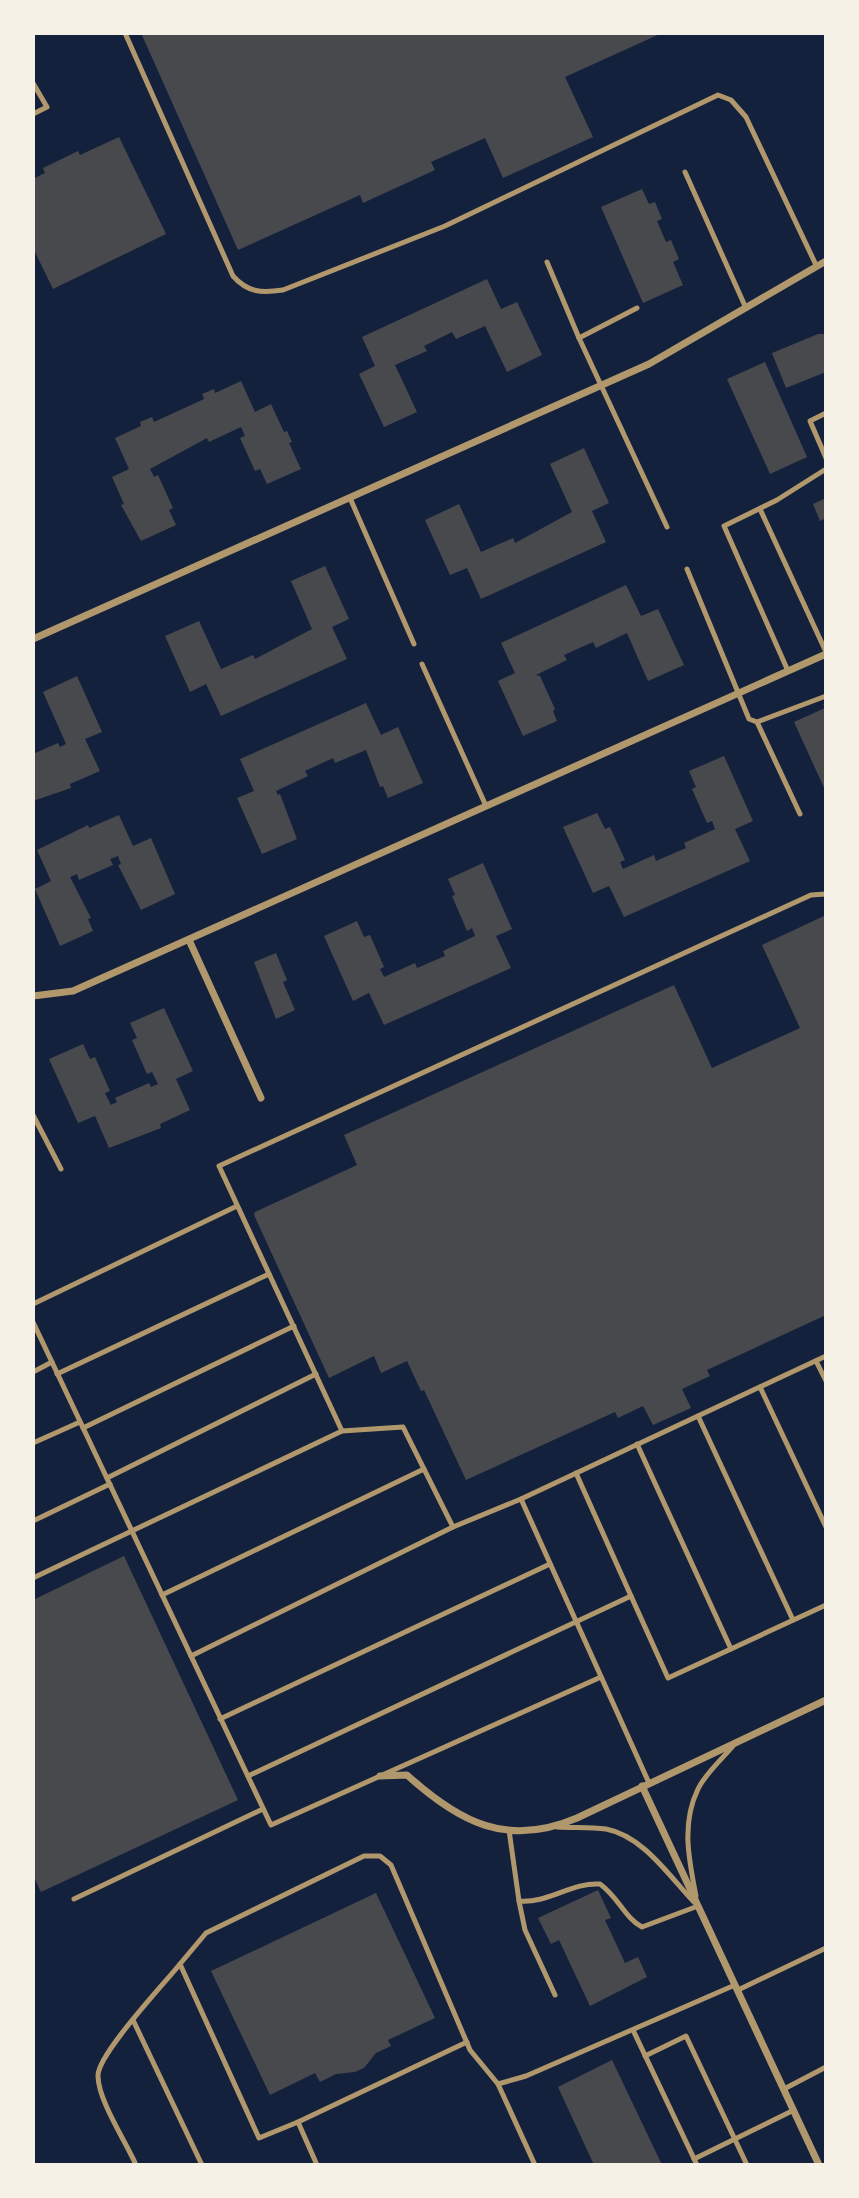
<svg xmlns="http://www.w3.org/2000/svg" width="859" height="2198" font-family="Overpass,sans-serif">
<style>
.building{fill:#48494c}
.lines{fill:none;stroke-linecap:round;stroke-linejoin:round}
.service{stroke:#b1986c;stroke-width:5}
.minor{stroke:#b1986c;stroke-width:7}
</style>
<rect width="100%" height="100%" fill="#14213d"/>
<!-- building -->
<g class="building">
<path d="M141 33H662L565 77 593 137 503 178 485 138 431 162 435 170 363 203 360 195 238 250Z"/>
<path d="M119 137 166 234 53 289 33 248V179L45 173 43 168 78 151 80 155Z"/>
<path d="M642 189 649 204 655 202 662 219 657 221 666 242 671 240 679 259 673 262 683 285 643 303 601 207Z"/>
<path d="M487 279 501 309 517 302 542 355 507 372 485 326 456 339 452 332 424 346 427 351 395 365 417 412 384 427 359 374 375 366 362 337Z"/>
<path d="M818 334H826V372L786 388 772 353Z"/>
<path d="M765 362 807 457 770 474 727 379Z"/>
<path d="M241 381 255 412 271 404 284 432 287 431 292 442 289 443 301 469 267 484 260 469 255 471 240 438 245 436 241 427 209 442 207 438 150 469 154 477 158 475 173 508 169 510 176 525 141 541 121 505 124 504 112 477 129 469 115 438 141 426 140 422 152 417 154 422 204 399 202 394 214 389 215 393Z"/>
<path d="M584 448 609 503 592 511 606 542 481 599 467 568 450 575 425 520 459 504 481 552 513 538 515 543 572 512 550 464Z"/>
<path d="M826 498V518L820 521 813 504Z"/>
<path d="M325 566 349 619 332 627 347 659 221 716 206 684 190 692 165 636 199 621 221 669 253 655 255 659 312 629 291 581Z"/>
<path d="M626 585 641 616 658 609 684 665 648 681 627 633 596 648 593 642 564 655 567 660 536 675 540 676 555 709 553 711 557 721 523 736 498 681 515 673 501 643Z"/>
<path d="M77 676 102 732 85 739 100 771 70 784 71 788 33 801V754L58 743 60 747 66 744 43 692Z"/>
<path d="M366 703 381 735 398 727 423 783 388 798 383 786 380 787 366 750 335 763 333 758 305 771 308 776 276 791 278 795 280 794 297 839 262 854 237 798 254 791 240 759Z"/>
<path d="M826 703V792L794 722 825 708 823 704Z"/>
<path d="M724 756 753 821 735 829 750 861 624 917 609 886 593 893 563 827 597 813 605 829 610 827 625 860 620 862 623 869 654 855 656 861 686 848 684 843 715 829 712 821 707 823 692 789 696 787 689 771Z"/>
<path d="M119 815 133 846 151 838 175 894 141 910 118 865 121 864 118 856 110 859 113 865 79 880 77 874 70 877 91 918 88 919 93 931 60 946 35 889 51 881 37 850 88 825 89 828Z"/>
<path d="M483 863 512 929 496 936 511 968 384 1025 369 993 353 1001 324 936 357 921 364 937 370 935 384 967 380 969 384 977 415 963 417 968 445 956 443 951 475 936 472 928 467 931 452 896 455 895 448 879Z"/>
<path d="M826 915V1315L707 1370 710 1376 682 1389 691 1408 653 1425 643 1406 618 1418 615 1412 466 1480 424 1390 421 1391 407 1361 381 1373 374 1356 329 1378 254 1215 255 1212 357 1165 344 1135 674 985 712 1068 800 1028 762 945Z"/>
<path d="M276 953 287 980 283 982 295 1010 276 1019 254 962Z"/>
<path d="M164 1008 193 1071 176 1079 190 1110 160 1124 161 1128 109 1148 95 1116 78 1123 49 1059 83 1044 90 1059 95 1057 110 1091 105 1093 111 1105 117 1102 115 1098 149 1083 151 1087 158 1084 152 1072 147 1074 132 1040 137 1038 130 1023Z"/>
<path d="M124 1556 238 1800 41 1892 33 1875V1600Z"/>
<path d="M598 1890 611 1918 605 1920 625 1963 638 1957 647 1977 590 2006 559 1940 551 1944 538 1918Z"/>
<path d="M376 1893 435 2018 388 2040 391 2046 376 2053 364 2068 355 2072 336 2074 320 2082 315 2073 270 2095 211 1971Z"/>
<path d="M612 2060 662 2165H594L558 2087Z"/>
</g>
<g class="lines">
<!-- service -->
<g class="service">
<path d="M125 33 233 276C248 293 262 293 283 290L445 226 718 95 731 100 746 117 816 265"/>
<path d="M33 83 47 107 33 114"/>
<path d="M685 172 745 306"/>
<path d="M547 262 579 338"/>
<path d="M637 308 579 338 667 527"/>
<path d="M826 413 810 421 826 458"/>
<path d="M350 498 414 644"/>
<path d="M760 509 826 652"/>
<path d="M687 569 749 719 757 722 826 696"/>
<path d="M422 664 486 806"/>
<path d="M788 671 724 526 777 500 826 469"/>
<path d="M757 722 800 814"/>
<path d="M33 1115 61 1169"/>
<path d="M33 1304 237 1206"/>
<path d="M33 1322 271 1825 601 1677"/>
<path d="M816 1361 826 1381"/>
<path d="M33 1372 52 1362"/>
<path d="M57 1374 269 1274"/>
<path d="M760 1387 826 1527"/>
<path d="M698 1416 793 1620"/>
<path d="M83 1428 294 1326"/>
<path d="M33 1443 80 1422"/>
<path d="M637 1444 731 1649"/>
<path d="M576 1473 631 1596"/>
<path d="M107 1478 316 1374"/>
<path d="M521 1499 826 1356"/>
<path d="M33 1521 110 1484"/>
<path d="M33 1578 342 1431"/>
<path d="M162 1595 424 1469"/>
<path d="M191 1656 453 1527"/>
<path d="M220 1719 550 1564"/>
<path d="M248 1776 631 1596 668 1678 826 1605"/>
<path d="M649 1783 521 1499 453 1527 403 1427 342 1431 219 1166 811 895 826 894"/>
<path d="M557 1827C573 1828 590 1827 606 1829 643 1836 669 1876 694 1902"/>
<path d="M509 1830 519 1901C547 1904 572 1882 600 1884 619 1898 625 1918 642 1927L698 1906"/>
<path d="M696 1896C689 1860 681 1824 698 1789 705 1774 722 1759 733 1746"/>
<path d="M74 1899 263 1809"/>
<path d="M519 1901 525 1930 555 1995"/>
<path d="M738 1990 826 1948"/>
<path d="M133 2020 202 2165"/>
<path d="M633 2030 697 2165"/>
<path d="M645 2056 686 2036 747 2165"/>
<path d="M498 2084 535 2165"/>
<path d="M784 2089 826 2067"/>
<path d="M298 2122 467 2042"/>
<path d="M694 2159 794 2110"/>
<path d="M136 2165C126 2142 98 2100 98 2076 97 2055 164 1984 180 1964"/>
<path d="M317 2165 298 2122 259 2138 180 1964 206 1933 364 1856H380L391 1865 470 2050 498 2084 526 2076 735 1985"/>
</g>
<!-- minor -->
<g class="minor">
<path d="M33 639 649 364 826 261"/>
<path d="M189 940 261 1098"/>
<path d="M33 996 73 991 826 654"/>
<path d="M380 1776 407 1775C459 1822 507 1848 577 1818L826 1700"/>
<path d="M642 1786 819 2165"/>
</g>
</g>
<!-- border -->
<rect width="859" height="2198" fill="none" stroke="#f6f1e7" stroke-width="70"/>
</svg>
